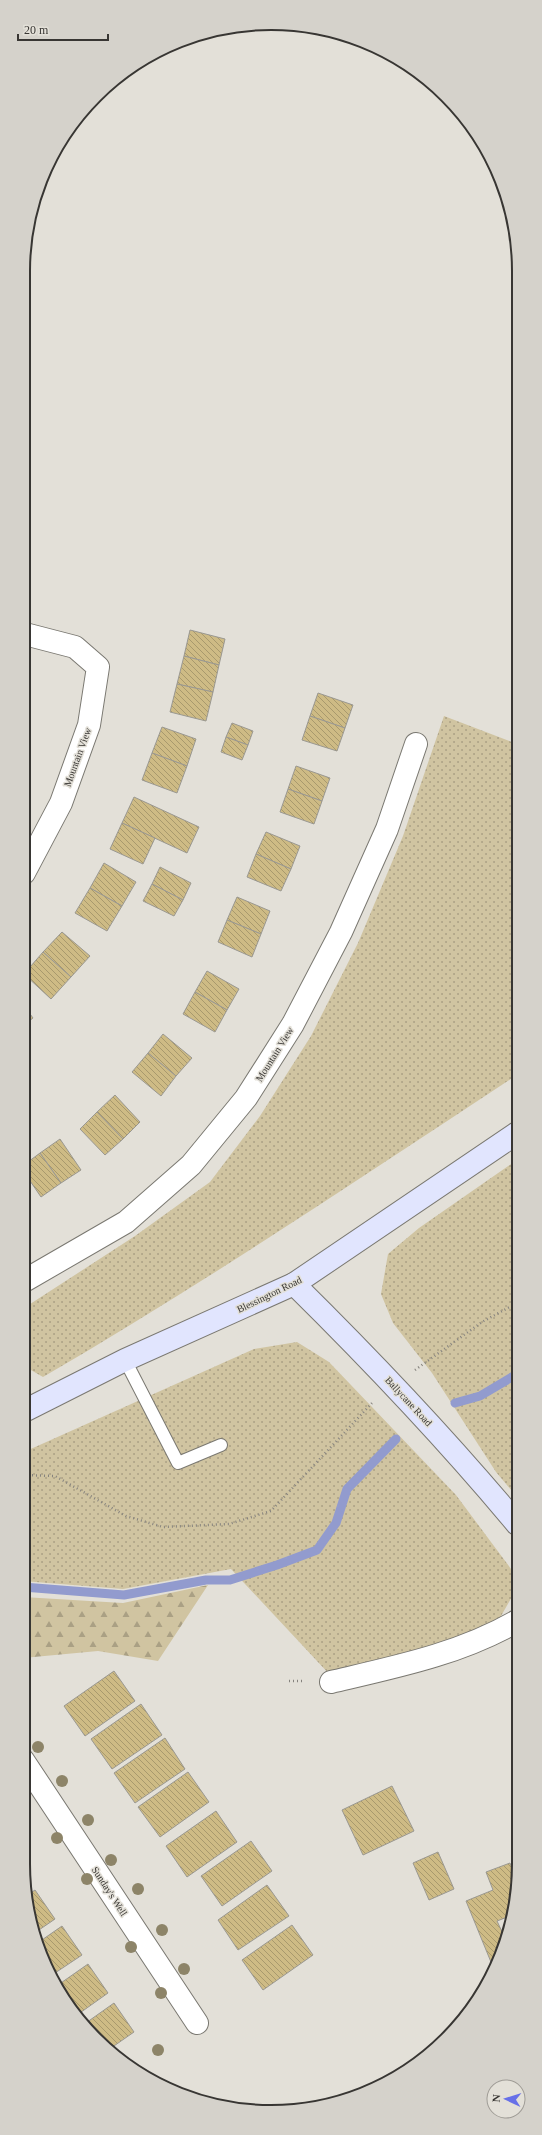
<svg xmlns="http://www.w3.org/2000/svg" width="542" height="2135" font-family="Georgia,serif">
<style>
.grass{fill:url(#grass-dots)}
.forest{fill:url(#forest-firs)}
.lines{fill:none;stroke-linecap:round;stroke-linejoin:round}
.stream{stroke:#929bce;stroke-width:9}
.building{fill:url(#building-back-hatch);stroke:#9a9891}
.service-casing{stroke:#7a7871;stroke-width:14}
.minor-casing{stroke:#7a7871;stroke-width:24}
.secondary-casing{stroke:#7a7871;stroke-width:24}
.path{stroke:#86837e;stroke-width:2.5;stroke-dasharray:1 3;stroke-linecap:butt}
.service{stroke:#fff;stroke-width:12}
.minor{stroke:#fff;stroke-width:22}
.secondary{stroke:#e1e5fe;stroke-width:22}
.tree{fill:#8d8468}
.labels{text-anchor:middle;stroke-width:3;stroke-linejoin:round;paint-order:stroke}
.street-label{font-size:10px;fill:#383633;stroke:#e3e0d8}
.rim{fill:none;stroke:#383633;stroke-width:2}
</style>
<defs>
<pattern id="grass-dots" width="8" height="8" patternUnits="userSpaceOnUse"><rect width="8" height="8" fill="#d0c4a1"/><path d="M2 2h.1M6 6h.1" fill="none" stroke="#aaa084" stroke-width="1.8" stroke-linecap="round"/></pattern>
<pattern id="forest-firs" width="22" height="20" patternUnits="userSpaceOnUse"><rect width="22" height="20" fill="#d0c4a1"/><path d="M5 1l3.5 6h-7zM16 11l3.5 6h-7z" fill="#aaa084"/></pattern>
<pattern id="building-back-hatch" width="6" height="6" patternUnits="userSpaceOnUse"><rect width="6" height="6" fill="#cebb85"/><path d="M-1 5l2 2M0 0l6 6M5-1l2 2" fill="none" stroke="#a8996d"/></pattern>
</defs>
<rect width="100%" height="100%" fill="#e3e0d8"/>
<!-- grass -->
<g class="grass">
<path d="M444 716 517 744V1075C360 1178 205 1283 43 1377L24 1366V1308L135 1236 210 1182 260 1116 311 1036 358 943 403 836Z"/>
<path d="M517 1160V1497L496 1472 432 1373 393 1323 381 1294 388 1254 419 1228Z"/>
<path d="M297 1342 329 1362 456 1495 517 1577V1588L493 1630 331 1676 231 1569 123 1589 23 1581 24 1452 254 1349Z"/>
</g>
<!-- forest -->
<path class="forest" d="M208 1585 158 1661 98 1651 23 1658V1597L123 1603Z"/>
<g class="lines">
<!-- stream -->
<g class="stream">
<path d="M455 1403 480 1396 517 1374"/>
<path d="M23 1587 124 1595 206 1580H230L277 1565 317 1550 336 1523 347 1489 396 1439"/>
</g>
</g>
<!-- building -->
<g class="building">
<path d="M190 630 225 639 219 665 184 656Z"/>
<path d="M184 656 219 665 213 692 177 684Z"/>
<path d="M177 684 213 692 206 721 170 712Z"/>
<path d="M318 693 353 705 345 728 310 716Z"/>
<path d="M310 716 345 728 337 751 302 740Z"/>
<path d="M232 723 253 731 248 745 226 737Z"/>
<path d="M162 727 196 739 187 766 152 753Z"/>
<path d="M226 737 248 745 242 760 221 752Z"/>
<path d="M152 753 187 766 177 793 142 780Z"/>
<path d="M296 766 330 778 322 801 288 789Z"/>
<path d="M288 789 322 801 314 824 280 812Z"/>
<path d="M134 797 199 827 187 853 122 823Z"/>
<path d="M122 823 155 838 143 864 110 849Z"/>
<path d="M266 832 300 846 291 869 256 854Z"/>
<path d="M256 854 291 869 281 891 247 877Z"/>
<path d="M104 863 136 882 122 906 90 888Z"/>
<path d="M160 867 191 883 183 900 152 884Z"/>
<path d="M152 884 183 900 174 916 143 901Z"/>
<path d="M90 888 122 906 107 931 75 913Z"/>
<path d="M237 897 270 911 261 934 227 920Z"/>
<path d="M227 920 261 934 252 957 218 942Z"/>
<path d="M62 932 90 956 71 977 43 952Z"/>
<path d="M43 952 71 977 51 999 24 974Z"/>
<path d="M207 971 239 989 227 1010 195 992Z"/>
<path d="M195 992 227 1010 215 1032 183 1014Z"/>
<path d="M24 1006 33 1018 24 1025Z"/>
<path d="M163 1034 192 1058 176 1076 148 1053Z"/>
<path d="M148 1053 176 1076 161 1096 132 1072Z"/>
<path d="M115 1095 140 1122 123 1139 97 1112Z"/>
<path d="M97 1112 123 1139 105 1155 80 1129Z"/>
<path d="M60 1139 81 1170 61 1183 40 1153Z"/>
<path d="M40 1153 61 1183 41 1197 24 1172V1165Z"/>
<path d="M114 1671 135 1701 85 1736 64 1706Z"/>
<path d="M141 1704 162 1735 112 1769 91 1739Z"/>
<path d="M165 1738 185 1769 135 1803 114 1773Z"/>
<path d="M188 1772 209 1802 160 1837 138 1807Z"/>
<path d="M392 1786 414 1831 363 1855 342 1810Z"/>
<path d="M216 1811 237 1842 187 1877 166 1846Z"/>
<path d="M251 1841 272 1871 222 1906 201 1876Z"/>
<path d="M438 1852 454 1889 429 1900 413 1863Z"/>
<path d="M510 1863 517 1881V1897L510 1916 497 1921 504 1936 493 1967 466 1901 493 1890 486 1872Z"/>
<path d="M267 1885 289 1916 238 1950 218 1920Z"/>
<path d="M35 1890 55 1919 36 1932 29 1894Z"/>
<path d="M292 1925 313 1955 263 1990 242 1960Z"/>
<path d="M62 1926 82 1955 52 1975 42 1959 39 1942Z"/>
<path d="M88 1964 108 1993 77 2015 58 1985Z"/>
<path d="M114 2003 134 2032 111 2048 83 2025Z"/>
</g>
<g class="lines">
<!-- service casing -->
<g class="service-casing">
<path id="service" d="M125 1360 178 1463 221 1445"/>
</g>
<!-- minor casing -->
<g class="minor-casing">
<g id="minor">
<path d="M24 873 61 803 89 725 98 667 75 647 25 634"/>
<path d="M24 1281 126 1222 191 1165 246 1098 293 1024 341 932 387 829 416 744"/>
<path d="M331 1682C395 1667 460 1654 517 1621"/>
<path d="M23 1760 197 2023"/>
</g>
</g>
<!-- secondary casing -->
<g class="secondary-casing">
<g id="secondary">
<path d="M294 1284C372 1361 447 1440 517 1524"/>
<path d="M24 1411 125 1360 294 1284 517 1133"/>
</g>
</g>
<!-- path -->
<g class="path">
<path d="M415 1370 482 1322 517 1303"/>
<path d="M24 1475 55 1476 126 1516 163 1527 229 1524 271 1511 373 1402"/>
<path d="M289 1681H304"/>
</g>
<!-- service -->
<use href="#service" class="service"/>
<!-- minor -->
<use href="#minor" class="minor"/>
<!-- secondary -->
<use href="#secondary" class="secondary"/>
</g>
<!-- trees -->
<g class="tree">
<circle cx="38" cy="1747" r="6"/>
<circle cx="62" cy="1781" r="6"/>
<circle cx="88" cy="1820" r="6"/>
<circle cx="57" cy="1838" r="6"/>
<circle cx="111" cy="1860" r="6"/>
<circle cx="87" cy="1879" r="6"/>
<circle cx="138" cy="1889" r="6"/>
<circle cx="162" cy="1930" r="6"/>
<circle cx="131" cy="1947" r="6"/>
<circle cx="184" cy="1969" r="6"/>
<circle cx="161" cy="1993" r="6"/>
<circle cx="158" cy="2050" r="6"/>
</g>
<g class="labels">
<!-- street labels -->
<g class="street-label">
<text transform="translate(77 757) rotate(-70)" y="4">Mountain View</text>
<text transform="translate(274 1054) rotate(-58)" y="4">Mountain View</text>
<text transform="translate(269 1294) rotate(-26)" y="4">Blessington Road</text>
<text transform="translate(409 1401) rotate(47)" y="4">Ballycane Road</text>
<text transform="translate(110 1891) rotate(57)" y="4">Sunday's Well</text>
</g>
</g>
<!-- crop -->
<path d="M0 0H542V2135H0ZM271 30H271A241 241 0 0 1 512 271V1864A241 241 0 0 1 271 2105H271A241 241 0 0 1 30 1864V271A241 241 0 0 1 271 30Z" fill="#d5d2cb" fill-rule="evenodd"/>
<path class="rim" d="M271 30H271A241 241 0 0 1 512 271V1864A241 241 0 0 1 271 2105H271A241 241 0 0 1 30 1864V271A241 241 0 0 1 271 30Z"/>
<!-- north arrow -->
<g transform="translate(506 2099) rotate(274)"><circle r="19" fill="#e3e0d8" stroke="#9f9c96"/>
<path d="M0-3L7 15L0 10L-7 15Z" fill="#6770e8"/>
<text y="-6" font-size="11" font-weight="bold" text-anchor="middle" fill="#383633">N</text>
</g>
<!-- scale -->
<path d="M18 34v6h90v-6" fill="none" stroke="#383633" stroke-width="2"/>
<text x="24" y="34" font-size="12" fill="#383633" stroke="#e3e0d8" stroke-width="3" paint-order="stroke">20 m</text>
</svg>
